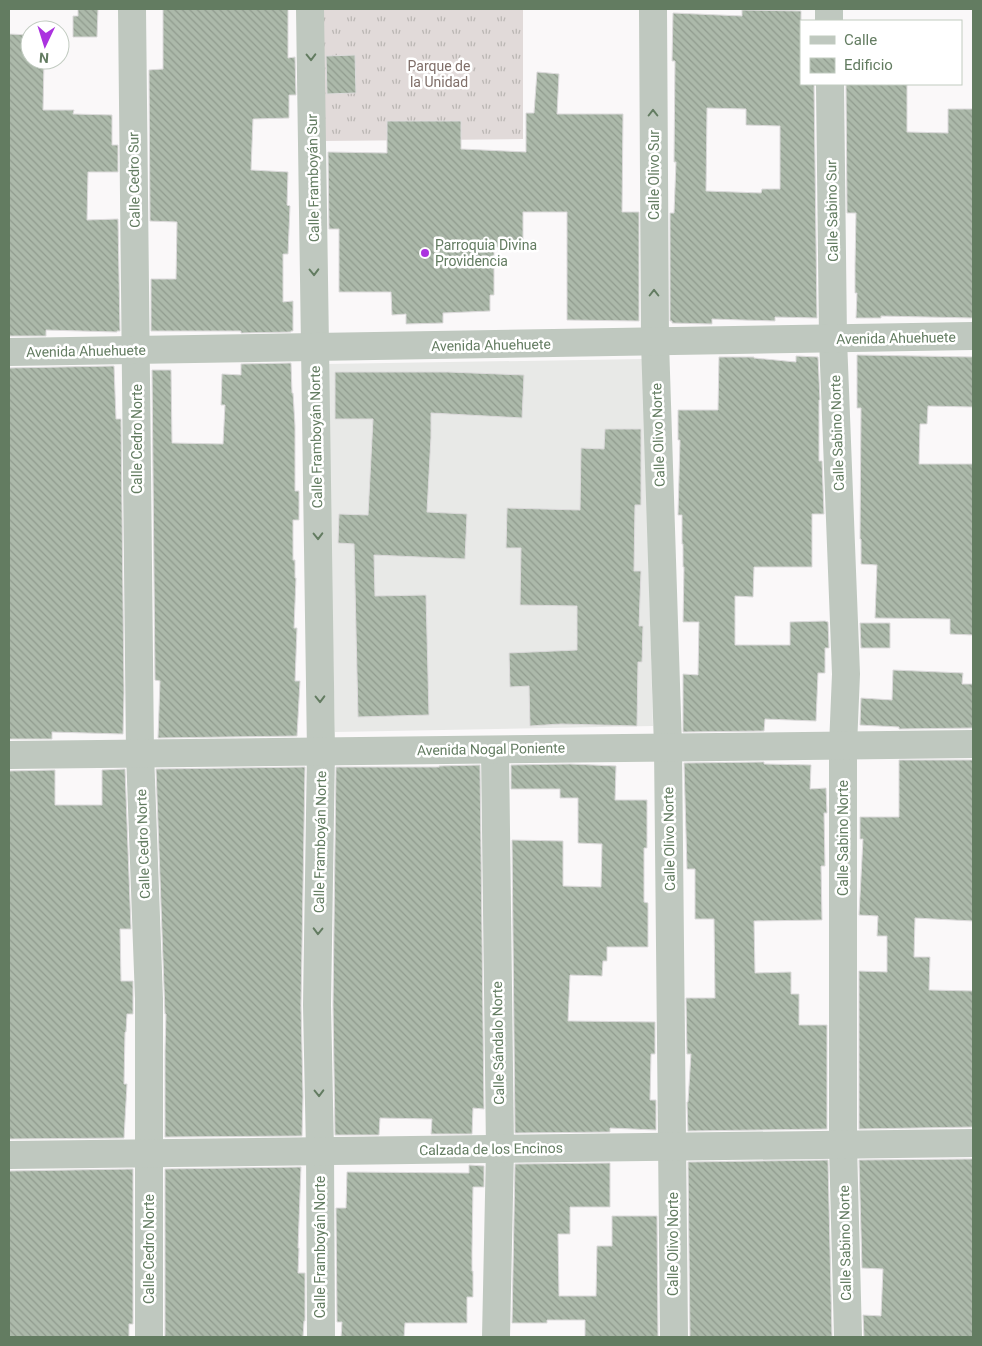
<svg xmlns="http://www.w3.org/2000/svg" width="982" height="1346" font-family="Roboto,sans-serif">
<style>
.built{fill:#e8e9e7}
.grass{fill:url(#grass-tufts)}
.building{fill:url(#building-back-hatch);stroke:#dcdadb;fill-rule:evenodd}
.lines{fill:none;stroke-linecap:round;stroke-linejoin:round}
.minor{stroke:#bfc8bf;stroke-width:28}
.oneway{stroke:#637c61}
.poi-dot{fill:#ab32df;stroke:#fff;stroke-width:2}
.labels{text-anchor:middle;stroke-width:5;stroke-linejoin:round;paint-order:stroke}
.park-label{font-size:14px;fill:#7f6e68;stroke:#fff}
.street-label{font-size:14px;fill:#637c61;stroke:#fff}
.poi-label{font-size:14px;fill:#637c61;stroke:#fff;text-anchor:start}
</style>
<defs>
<pattern id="grass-tufts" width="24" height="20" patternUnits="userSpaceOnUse" patternTransform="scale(1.25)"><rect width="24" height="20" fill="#e1dad9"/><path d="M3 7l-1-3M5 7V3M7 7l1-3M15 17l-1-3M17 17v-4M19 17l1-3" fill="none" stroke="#bab6b3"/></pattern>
<pattern id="building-back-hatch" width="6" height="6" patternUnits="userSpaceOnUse" patternTransform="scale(1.25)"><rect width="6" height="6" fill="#acb9aa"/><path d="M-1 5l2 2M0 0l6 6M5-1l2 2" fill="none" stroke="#909b8e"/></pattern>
</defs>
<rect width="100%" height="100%" fill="#faf8f9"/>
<!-- built -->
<path class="built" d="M643 359 653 726 335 732 326 364Z"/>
<!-- grass -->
<path class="grass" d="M321 9H523V139L323 141Z"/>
<!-- building -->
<g class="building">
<path d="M78 9H98L97 37H73V16H78Z"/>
<path d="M163 9H288V58L295 57 296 95H289V118L253 119 251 170 288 172 287 205 290 206 288 254H283V302L293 301V331H291V332L241 333V331H151V279H176L177 222 150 221 149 70 163 69Z"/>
<path d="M742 10 801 11V84H814L817 318 775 317V321L712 319V324L672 323V321H670V213H674L676 162H674L675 61H672L673 13 742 16ZM707 108 746 109V125L780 126V189H762L761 193 706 191Z"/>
<path d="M9 34 30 35V60H44L43 110H74L73 114 112 115V145H118V172H88L87 220 118 219 120 331H117V332L46 330V336H9Z"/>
<path d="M355 55 356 93 327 94 326 56Z"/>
<path d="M537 72 559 74 557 114H623L622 212H639V321L567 320V212H523V248L494 247V295H490V311L443 313V323L406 324V314L392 315 391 292H339V229H329L328 152 387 153V121H461V149L526 152V113H534Z"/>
<path d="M846 84H907V132L948 133V109H973V318L881 316V318H856L857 293H855V266L856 213H847Z"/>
<path d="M857 355 973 357V407L928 406 927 424H920L919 464H973V635L950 634V619L875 618 877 565 861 564V539H860L861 408H857Z"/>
<path d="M796 356 818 357 820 400H819V461H822L824 514H812V567H754L753 597 735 596V645H790V622L825 621 828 622 829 648H825V673H818L816 721 765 719 764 731 683 732V674L698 675 699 622H683L684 567H683V544H682V515H678L680 440H678V410H718L719 357H754V358L796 362Z"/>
<path d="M291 363 292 393H293L295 426V491H299V520H293V560H295V578H296L294 628H297L295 681H300L297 736 158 738 160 681 155 680 152 370H171L172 443 223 444 225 405H221L222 374 241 375V364Z"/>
<path d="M114 366 116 419H121L124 692 123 734 52 732V739H9V368Z"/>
<path d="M335 372H448L524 375 522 418 431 413V437L427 512 467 514 465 559 374 555 375 596 426 595 429 715 358 717 354 544 338 543 339 514 368 515 373 419H335Z"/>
<path d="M605 429H641V505H635L634 571H641L639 626H643L642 662H638L637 726 561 724 530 726 529 686 510 687 509 653 577 650V606L520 605 521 548H506L507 508 580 510 581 448 604 449Z"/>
<path d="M860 623H890V648H861Z"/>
<path d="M893 670 963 673 962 684H973V728L899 729V727L860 725 861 698 892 700Z"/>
<path d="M899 760H973V921L915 918 914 957H930L929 990 973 991V1127L859 1129V971L887 972V936H877L878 916 859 915 863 839H860V817H899Z"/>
<path d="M764 762V764L811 765 810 789 826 788 827 813H824L825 866H821L822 920 754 921 755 973 791 972V994H799V1025H827V1129L688 1131 687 1102H688L691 1054H687L686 998H715L714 919H695V869H687L684 763Z"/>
<path d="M570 764 616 766 615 800H647V848H644V902L648 903V947H607V961H603L602 976 570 975 568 1021 655 1022V1054H651L650 1100H656V1130L610 1128V1132L515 1133 512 840 563 841V886L601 887 602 844 578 843V798H560V789H511V765Z"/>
<path d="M480 765 484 1109 473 1108 472 1134H431L432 1119 380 1118 379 1135H335L333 1005 336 767H439V766Z"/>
<path d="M305 767 301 1005 303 1096 302 1136 165 1137V1052L166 1014H165L156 769Z"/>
<path d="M125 769 131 929H120L121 981H133V1014H127L126 1032H125L124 1084H127L124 1138 9 1139V771L55 770V805H102V770Z"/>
<path d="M973 1159V1337H864L863 1315 881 1316 883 1269 862 1268 859 1160Z"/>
<path d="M828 1160 832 1337H690L688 1162Z"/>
<path d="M610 1163V1207H570V1234H558L559 1296H596L597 1246H612V1216H657L658 1337H585V1320H547V1323H512L515 1164Z"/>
<path d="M469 1165 484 1166V1187H473L472 1250V1271H473V1297H467V1323H405L404 1337H341L342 1322H337L336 1208H346L347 1172 469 1173Z"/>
<path d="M301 1167 298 1248H299L298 1273H305V1321H304L303 1337H165V1169Z"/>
<path d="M133 1169V1324H129V1337H9V1171Z"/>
</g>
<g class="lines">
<!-- minor -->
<g class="minor">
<path d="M132 9 140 753 149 999V1337"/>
<path d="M310 9 321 751 317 1005 320 1151 321 1337"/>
<path d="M653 9 655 342 668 747 674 1337"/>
<path d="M829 9V21"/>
<path d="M830 84 833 339 846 674 843 746V1145L848 1337"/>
<path d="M9 352 973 336"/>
<path d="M495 750 500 1149 496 1337"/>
<path d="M9 755 973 744"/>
<path d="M9 1155 973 1143"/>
</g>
</g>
<!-- one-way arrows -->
<defs><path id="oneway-chevron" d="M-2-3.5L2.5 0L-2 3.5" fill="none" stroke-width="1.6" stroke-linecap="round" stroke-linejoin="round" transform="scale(1.25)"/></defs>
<g class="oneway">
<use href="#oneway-chevron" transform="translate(311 57) rotate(89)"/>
<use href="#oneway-chevron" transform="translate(653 113) rotate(-90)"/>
<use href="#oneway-chevron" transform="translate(314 272) rotate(89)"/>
<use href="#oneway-chevron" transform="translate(654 293) rotate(-90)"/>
<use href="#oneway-chevron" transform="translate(318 536) rotate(89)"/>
<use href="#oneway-chevron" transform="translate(320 699) rotate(89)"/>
<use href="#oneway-chevron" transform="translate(318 931) rotate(91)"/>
<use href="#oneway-chevron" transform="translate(319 1093) rotate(89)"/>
</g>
<!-- markers -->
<circle class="poi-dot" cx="425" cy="253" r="5"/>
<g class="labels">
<!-- park labels -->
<g class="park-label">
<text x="439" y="71">Parque de<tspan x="439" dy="16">la Unidad</tspan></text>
</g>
<!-- street labels -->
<g class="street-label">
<text transform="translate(654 175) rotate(-90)" y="5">Calle Olivo Sur</text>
<text transform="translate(313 178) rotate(-91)" y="5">Calle Framboyán Sur</text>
<text transform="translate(134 180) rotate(-91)" y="5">Calle Cedro Sur</text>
<text transform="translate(832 211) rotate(-91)" y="5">Calle Sabino Sur</text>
<text transform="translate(896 338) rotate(-1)" y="5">Avenida Ahuehuete</text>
<text transform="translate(491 345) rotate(-1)" y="5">Avenida Ahuehuete</text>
<text transform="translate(86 351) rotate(-1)" y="5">Avenida Ahuehuete</text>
<text transform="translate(837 433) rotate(-92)" y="5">Calle Sabino Norte</text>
<text transform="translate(658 435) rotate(-92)" y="5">Calle Olivo Norte</text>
<text transform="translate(316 437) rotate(-91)" y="5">Calle Framboyán Norte</text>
<text transform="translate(137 439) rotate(-90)" y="5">Calle Cedro Norte</text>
<text transform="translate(491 749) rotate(-1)" y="5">Avenida Nogal Poniente</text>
<text transform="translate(843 838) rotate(-90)" y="5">Calle Sabino Norte</text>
<text transform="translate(669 839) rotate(-91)" y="5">Calle Olivo Norte</text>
<text transform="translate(320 842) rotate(-89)" y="5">Calle Framboyán Norte</text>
<text transform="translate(143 844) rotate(-92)" y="5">Calle Cedro Norte</text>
<text transform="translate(498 1043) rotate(-91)" y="5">Calle Sándalo Norte</text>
<text transform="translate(491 1149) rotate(-1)" y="5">Calzada de los Encinos</text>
<text transform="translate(845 1243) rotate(-91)" y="5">Calle Sabino Norte</text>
<text transform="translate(673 1244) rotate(-90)" y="5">Calle Olivo Norte</text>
<text transform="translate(320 1247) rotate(-90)" y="5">Calle Framboyán Norte</text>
<text transform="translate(149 1249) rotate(-90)" y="5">Calle Cedro Norte</text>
</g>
<!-- poi labels -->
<g class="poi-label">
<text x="435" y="250">Parroquia Divina<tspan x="435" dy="16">Providencia</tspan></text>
</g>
</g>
<!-- border -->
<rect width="982" height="1346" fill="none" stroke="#637c61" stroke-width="20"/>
<!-- legend -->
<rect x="800" y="20" width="162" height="65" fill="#ffffff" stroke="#c1cbc0"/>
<rect x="810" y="36" width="25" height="8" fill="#bfc8bf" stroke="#c1cbc0"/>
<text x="844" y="45" font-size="15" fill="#637c61">Calle</text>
<rect x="810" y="58" width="25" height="15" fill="url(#building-back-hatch)" stroke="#c1cbc0"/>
<text x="844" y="70" font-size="15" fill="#637c61">Edificio</text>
<!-- north arrow -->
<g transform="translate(45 45) rotate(184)"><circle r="24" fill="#ffffff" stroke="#c1cbc0"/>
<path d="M0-4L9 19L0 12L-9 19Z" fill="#ab32df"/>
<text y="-8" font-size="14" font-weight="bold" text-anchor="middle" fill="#637c61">N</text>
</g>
</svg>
